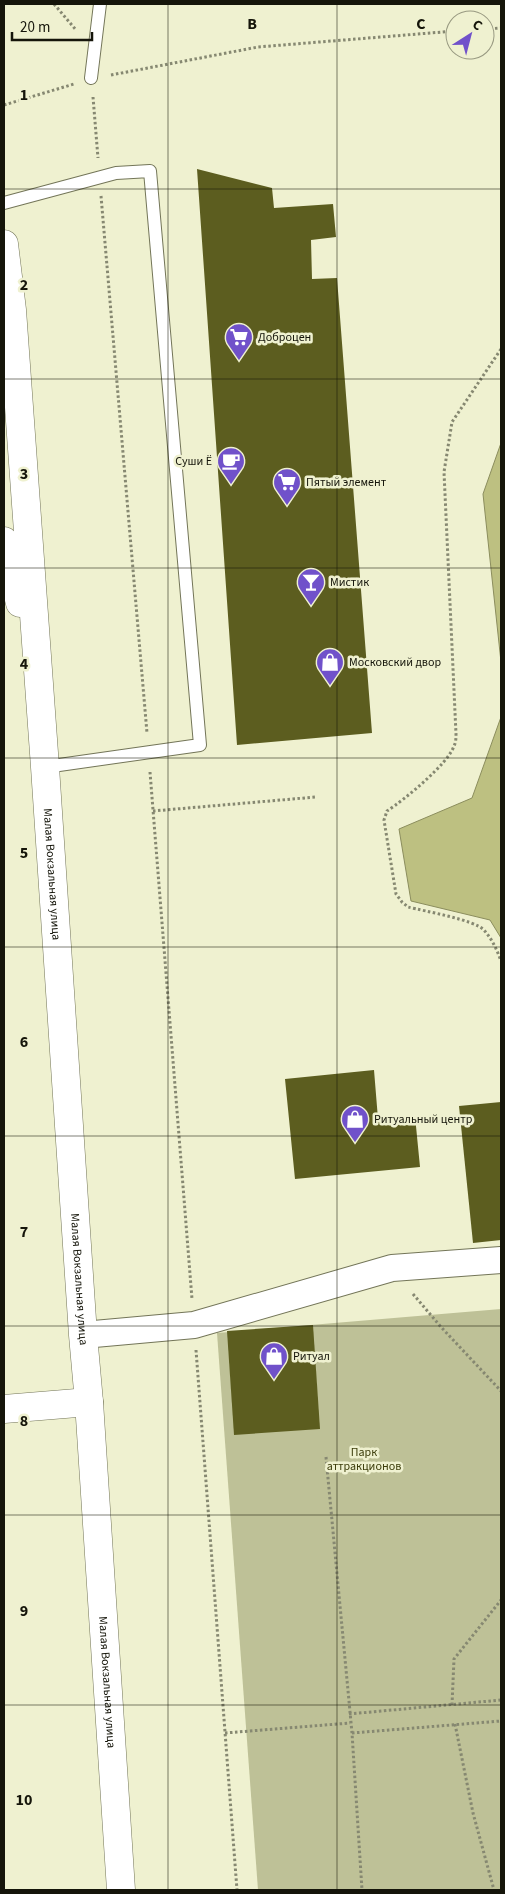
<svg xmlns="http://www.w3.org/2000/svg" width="505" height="1894" font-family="'Source Sans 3',sans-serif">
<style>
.green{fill:#bec197}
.water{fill:#bdc081;stroke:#8b8d5d}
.building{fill:#5c5d1f}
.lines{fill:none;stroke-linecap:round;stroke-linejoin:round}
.service-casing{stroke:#737558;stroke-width:14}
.minor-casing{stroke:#737558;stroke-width:28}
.tertiary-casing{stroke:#737558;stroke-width:29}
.secondary-casing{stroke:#737558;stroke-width:29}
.path{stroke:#868871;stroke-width:3;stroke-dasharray:2.5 2.5;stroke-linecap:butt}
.service{stroke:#fff;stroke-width:12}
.minor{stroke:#fff;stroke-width:26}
.tertiary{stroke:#fff;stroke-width:28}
.secondary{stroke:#fff;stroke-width:28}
.grid{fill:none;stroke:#15150a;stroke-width:1;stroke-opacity:0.55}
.labels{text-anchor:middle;stroke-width:5;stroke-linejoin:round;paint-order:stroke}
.poi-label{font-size:12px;fill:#15150a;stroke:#eff1d0;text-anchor:start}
.street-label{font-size:12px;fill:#15150a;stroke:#eff1d0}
.park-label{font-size:12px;fill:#3c3d0b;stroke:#eff1d0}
.grid-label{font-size:16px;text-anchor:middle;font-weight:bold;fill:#15150a;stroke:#eff1d0;stroke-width:5;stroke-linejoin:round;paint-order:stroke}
</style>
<rect width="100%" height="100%" fill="#eff1d0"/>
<!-- green -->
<path class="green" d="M501 1309V1890H258L217 1333Z"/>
<!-- water -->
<g class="water">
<path d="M501 443V662L483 494Z"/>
<path d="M501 717V938L490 920 411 901 399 829 472 798Z"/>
</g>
<!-- building -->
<g class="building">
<path d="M197 169 272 188 274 208 333 204 336 237 311 240 312 279 337 278 372 733 237 745Z"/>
<path d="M374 1070 378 1119 415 1116 420 1167 295 1179 285 1079Z"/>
<path d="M501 1102V1240L473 1243 459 1106Z"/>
<path d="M313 1325 320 1429 234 1435 227 1331Z"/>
</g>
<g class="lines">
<!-- service casing -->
<g class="service-casing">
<g id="service">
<path d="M91 78 100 4"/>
<path d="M4 203 116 173 150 171 200 745 45 767"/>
</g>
</g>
<!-- minor casing -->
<g class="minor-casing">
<path id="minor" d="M83 1335 194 1325 392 1268 501 1260"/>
</g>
<!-- tertiary casing -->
<g class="tertiary-casing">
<path id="tertiary" d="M4 1409 89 1402"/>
</g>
<!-- secondary casing -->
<g class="secondary-casing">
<g id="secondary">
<path id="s1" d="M4 244 12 310 45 767 83 1335 89 1402 121 1890"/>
<path d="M4 541 20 603"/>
</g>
</g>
<!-- path -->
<g class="path">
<path d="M54 4 76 30"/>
<path d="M485 29 501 28"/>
<path d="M111 75 258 47 455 31"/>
<path d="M93 97 98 158"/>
<path d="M4 105 74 84"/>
<path d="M101 196 147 733"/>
<path d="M501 349 452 422 444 472 456 734C456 738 456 742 454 746 448 764 404 800 387 811L384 820 396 894 402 902 408 907C424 911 475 920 484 930 492 939 497 950 501 961"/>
<path d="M150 772 192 1299"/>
<path d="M153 811 316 797"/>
<path d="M413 1294 441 1327 501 1391"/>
<path d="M196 1350 237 1890"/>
<path d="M326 1457 352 1733 362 1890"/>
<path d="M452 1705 454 1659 501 1600"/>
<path d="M349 1714 501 1700"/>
<path d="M455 1724 473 1813 494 1890"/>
<path d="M225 1733 350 1723"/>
<path d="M352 1733 501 1721"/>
</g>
<!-- service -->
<use href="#service" class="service"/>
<!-- minor -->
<use href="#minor" class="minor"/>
<!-- tertiary -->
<use href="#tertiary" class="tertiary"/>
<!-- secondary -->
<use href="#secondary" class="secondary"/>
</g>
<!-- grid -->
<path class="grid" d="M168 4V1890M337 4V1890M4 189H501M4 379H501M4 568H501M4 758H501M4 947H501M4 1136H501M4 1326H501M4 1515H501M4 1705H501"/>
<!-- icons -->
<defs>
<g id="supermarket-pin" transform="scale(1.4375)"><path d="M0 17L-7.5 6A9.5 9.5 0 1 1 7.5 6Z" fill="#7051ca" stroke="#eff1d0"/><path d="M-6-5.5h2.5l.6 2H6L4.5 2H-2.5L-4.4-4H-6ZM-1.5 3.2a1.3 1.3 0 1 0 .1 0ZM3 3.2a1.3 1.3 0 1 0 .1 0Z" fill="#fff"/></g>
<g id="cafe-pin" transform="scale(1.4375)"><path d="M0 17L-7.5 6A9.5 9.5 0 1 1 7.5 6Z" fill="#7051ca" stroke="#eff1d0"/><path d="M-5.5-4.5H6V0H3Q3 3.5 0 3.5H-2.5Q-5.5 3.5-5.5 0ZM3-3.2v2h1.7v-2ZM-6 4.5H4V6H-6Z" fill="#fff"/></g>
<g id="bar-pin" transform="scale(1.4375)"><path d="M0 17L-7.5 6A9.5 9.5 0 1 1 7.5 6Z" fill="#7051ca" stroke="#eff1d0"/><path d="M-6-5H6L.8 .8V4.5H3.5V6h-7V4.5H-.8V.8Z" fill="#fff"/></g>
<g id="shop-pin" transform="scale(1.4375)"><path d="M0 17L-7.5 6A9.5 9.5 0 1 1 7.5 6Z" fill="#7051ca" stroke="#eff1d0"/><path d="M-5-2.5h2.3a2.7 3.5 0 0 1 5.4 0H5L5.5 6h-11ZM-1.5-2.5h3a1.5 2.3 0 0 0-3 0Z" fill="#fff"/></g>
</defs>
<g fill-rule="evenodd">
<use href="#supermarket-pin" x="239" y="337"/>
<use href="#cafe-pin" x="231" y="461"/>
<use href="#supermarket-pin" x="287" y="482"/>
<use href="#bar-pin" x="311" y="582"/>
<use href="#shop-pin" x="330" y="662"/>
<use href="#shop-pin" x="355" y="1119"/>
<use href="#shop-pin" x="274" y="1356"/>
</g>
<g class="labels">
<!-- poi labels -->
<g class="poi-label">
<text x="258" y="341">Доброцен</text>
<text x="212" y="465" text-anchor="end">Суши Ё</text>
<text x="306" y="486">Пятый элемент</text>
<text x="330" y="586">Мистик</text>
<text x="349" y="666">Московский двор</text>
<text x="374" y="1123">Ритуальный центр</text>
<text x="293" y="1360">Ритуал</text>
</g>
<!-- street labels -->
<g class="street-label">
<text dy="4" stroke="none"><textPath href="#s1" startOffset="632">Малая Вокзальная улица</textPath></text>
<text dy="4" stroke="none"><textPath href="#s1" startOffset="1038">Малая Вокзальная улица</textPath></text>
<text dy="4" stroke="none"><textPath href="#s1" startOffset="1442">Малая Вокзальная улица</textPath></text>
</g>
<!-- park labels -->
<g class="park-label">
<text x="364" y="1456">Парк<tspan x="364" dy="14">аттракционов</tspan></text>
</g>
</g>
<g class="grid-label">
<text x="252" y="29">B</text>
<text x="421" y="29">C</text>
<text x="24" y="100">1</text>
<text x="24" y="290">2</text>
<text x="24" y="479">3</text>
<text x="24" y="669">4</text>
<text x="24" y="858">5</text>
<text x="24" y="1047">6</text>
<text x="24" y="1237">7</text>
<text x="24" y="1426">8</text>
<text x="24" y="1616">9</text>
<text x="24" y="1805">10</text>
</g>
<!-- border -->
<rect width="505" height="1894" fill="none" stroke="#15150a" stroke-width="10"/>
<!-- north arrow -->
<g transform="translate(470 35) rotate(36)"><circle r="24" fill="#eff1d0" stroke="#989981"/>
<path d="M0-4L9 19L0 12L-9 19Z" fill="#7051ca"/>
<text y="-8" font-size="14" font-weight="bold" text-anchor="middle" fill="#15150a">С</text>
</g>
<!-- scale -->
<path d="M12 32v8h80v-8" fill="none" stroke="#15150a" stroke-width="2.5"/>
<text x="20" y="32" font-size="15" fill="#15150a" stroke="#eff1d0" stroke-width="4" paint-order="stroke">20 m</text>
</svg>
